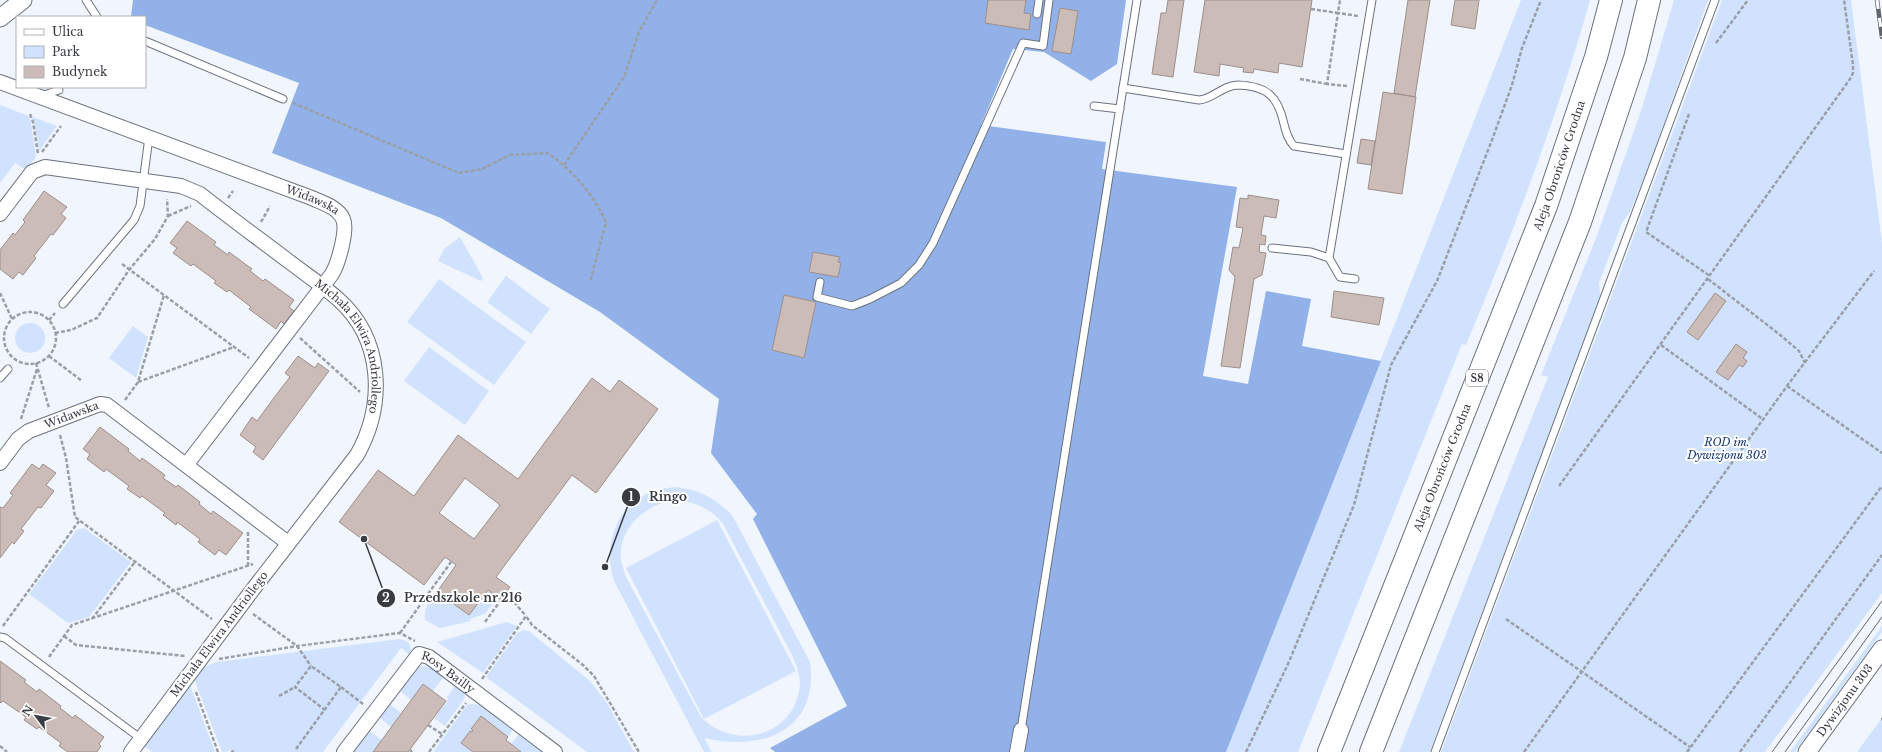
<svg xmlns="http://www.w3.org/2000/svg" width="1882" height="752" font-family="'Libre Baskerville',serif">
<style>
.green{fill:#d1e2ff;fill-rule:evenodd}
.forest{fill:#91b1e8}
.building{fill:#ccbcb7;stroke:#9e8e8a;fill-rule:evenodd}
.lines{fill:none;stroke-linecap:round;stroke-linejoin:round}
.service-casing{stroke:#6b727e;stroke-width:9}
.minor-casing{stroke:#6b727e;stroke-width:16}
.tertiary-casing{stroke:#6b727e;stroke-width:19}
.motorway-casing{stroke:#6b727e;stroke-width:24}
.path{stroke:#9a9fa6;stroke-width:2.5;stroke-dasharray:4 2;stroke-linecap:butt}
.service{stroke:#fff;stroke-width:7}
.minor{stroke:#fff;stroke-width:14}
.tertiary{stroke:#fff;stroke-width:17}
.motorway{stroke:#fff;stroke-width:22}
.tram{stroke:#61646b;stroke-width:1}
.rail-casing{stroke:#61646b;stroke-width:4.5}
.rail{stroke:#fff;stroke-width:3;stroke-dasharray:9;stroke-linecap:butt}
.labels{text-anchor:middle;stroke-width:4;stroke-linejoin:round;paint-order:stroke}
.shield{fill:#fff;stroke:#74767b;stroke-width:1}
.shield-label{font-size:10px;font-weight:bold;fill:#393c42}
.street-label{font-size:11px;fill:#393c42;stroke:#fff}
.park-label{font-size:11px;font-style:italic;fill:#133676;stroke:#fff}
.leader{fill:none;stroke:#393c42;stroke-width:1.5}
.callout-dot{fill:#393c42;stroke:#fff;stroke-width:1.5}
.mark-label{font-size:12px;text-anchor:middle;font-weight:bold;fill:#fff}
.callout-label{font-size:12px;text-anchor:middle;font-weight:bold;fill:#393c42;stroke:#fff;stroke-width:4;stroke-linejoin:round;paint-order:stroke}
</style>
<rect width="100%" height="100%" fill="#f1f6fe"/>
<!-- green -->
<g class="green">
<path d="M1521 0H1590C1557 118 1513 233 1466 345L1462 344 1298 752H1226L1358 418Z"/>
<path d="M1674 0H1708L1649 165 1630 212 1622 223 1599 283 1600 296 1430 752H1399L1548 377 1541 375 1598 233 1642 108Z"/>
<path d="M1722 0H1851L1882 243V593L1765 752H1441Z"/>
<path d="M0 105 29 116 31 122 36 157 26 170 15 163 0 183Z"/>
<path d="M33 117 57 126 39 151Z"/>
<path d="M460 237 483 278 481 281 438 261 444 249Z"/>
<path d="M506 276 550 309 531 334 487 302Z"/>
<path d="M439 279 526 342 494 385 407 322Z"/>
<circle cx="30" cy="338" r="15"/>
<path d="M133 326 148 337 136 378 109 358Z"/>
<path d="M429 347 489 391 465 425 404 381Z"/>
<path d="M676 487C700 490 715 498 732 515L810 662C819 729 765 752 704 738L711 751 713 752H704L614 581C603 548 614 509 648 493 657 489 666 488 676 487ZM674 500C694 502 711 508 723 524L792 655C796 664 800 674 800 684 796 736 735 752 701 717L625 575C624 570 622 565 621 560 618 528 645 505 674 500Z"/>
<path d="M717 520 796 671 704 719 626 568Z"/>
<path d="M84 528 131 562 89 617 68 623 29 594 77 530Z"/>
<path d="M488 590 498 597 485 614 470 619 471 621 440 628 425 620C423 608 430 601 437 592L469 615Z"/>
<path d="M507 622 517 626 483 673 437 642Z"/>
<path d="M1882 626V632L1795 752H1790Z"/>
<path d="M524 630 529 631 590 681 607 703 634 752H587L486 677 517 633Z"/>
<path d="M400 639C408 640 413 646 410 655L401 648 323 752H234L233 749 226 752H222L193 676 197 670 217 662Z"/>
<path d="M421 666 433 668 443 678 433 691 423 684 411 700 399 690 416 669Z"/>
<path d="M190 685 215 752H152L142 744Z"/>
<path d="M454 687H459L464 692 465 698 445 726 434 718 448 700 447 698Z"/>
<path d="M472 704 482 705 513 729 508 737 481 716 472 732 470 731 461 743 473 752H433L467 705Z"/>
<path d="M388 705H391L401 713 391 727 380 718Z"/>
<path d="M1882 718V752H1857L1881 719Z"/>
<path d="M371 732 382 740 373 752H353L367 733Z"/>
<path d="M520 733 545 752H521L511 744Z"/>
</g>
<!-- forest -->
<path class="forest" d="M133 0H1126L1117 64 1091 81 1044 52 1013 49 981 125 1106 142 1102 169 1237 187 1203 376 1248 384 1266 291 1311 299 1302 346 1381 361 1226 752H1024L1026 738 1012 735 1009 752H775L770 748 847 706 753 519 757 514 711 453 719 399 600 312 441 218 272 153 299 83 145 25V17H131Z"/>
<!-- building -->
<g class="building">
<path d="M988 0H1026L1024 13 1031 14 1029 30 985 23Z"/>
<path d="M1168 0H1184L1173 77 1152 74 1161 13H1166Z"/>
<path d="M1205 0H1312L1302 67 1279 63 1278 73 1254 69 1253 73 1243 72 1244 68 1220 64 1219 76 1194 72Z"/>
<path d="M1408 0H1430L1415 97 1394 93Z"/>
<path d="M1455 0H1479L1475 29 1451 25Z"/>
<path d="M1060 8 1078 11 1071 54 1052 51Z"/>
<path d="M1383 92 1416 97 1402 194 1368 189Z"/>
<path d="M1361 139 1375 141 1371 165 1357 163Z"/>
<path d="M44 191 67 207 61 214 66 218 53 235 51 234 34 256 36 258 23 275 19 272 13 279 0 269V250L13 233 15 235 25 222 23 220Z"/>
<path d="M1248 195 1279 200 1276 218 1264 216 1261 235 1266 236 1265 245 1260 244 1259 252 1266 253 1262 275 1254 279 1240 368 1221 366 1235 277 1229 270 1233 247 1239 248 1243 228 1236 227 1240 198 1248 199Z"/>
<path d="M187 221 216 242 214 245 228 255 229 252 252 269 250 271 263 281 265 279 294 300 289 307 294 311 284 324 281 321 276 329 249 309 251 307 229 290 227 292 214 283 216 281 193 264 191 266 173 253 177 248 170 243Z"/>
<path d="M813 252 840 257 838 262 841 263 838 277 809 272Z"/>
<path d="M1334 291 1384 298 1379 325 1331 317Z"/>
<path d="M1715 293 1726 301 1698 340 1687 332Z"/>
<path d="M784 295 816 302 804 358 772 350Z"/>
<path d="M1736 344 1747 352 1743 358 1747 361 1743 367 1739 365 1728 380 1716 372Z"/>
<path d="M298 356 315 368 318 363 329 371 263 460 253 452 256 447 240 435 252 417 257 421 276 395 290 377 285 373Z"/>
<path d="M592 378 610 392 619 380 658 409 596 493 572 475 496 577 510 587 501 600 488 590 469 615 437 592 456 565 445 557 424 585 339 522 378 470 414 496 458 435 518 479ZM465 478 500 505 474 539 439 513Z"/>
<path d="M100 427 129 449 128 451 140 461 142 458 165 475 163 478 176 487 178 485 200 502 199 504 211 514 213 511 243 533 226 555 219 550 215 555 198 542 200 539 177 522 176 525 163 515 165 513 142 496 140 498 127 489 129 486 106 469 104 472 87 459 90 454 83 449Z"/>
<path d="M32 464 39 469 43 464 56 473 46 485 54 491 41 508 38 507 21 529 24 531 14 544 12 542 0 558V507L3 508 13 495 10 493Z"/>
<path d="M0 661 26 680 24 682 37 692 39 689 61 706 60 708 73 718 75 715 104 737 99 744 101 746 97 752H68L59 746 61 743 39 727 37 729 24 720 26 717 3 701 1 703 0 702Z"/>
<path d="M423 684 446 701 408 752H373Z"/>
<path d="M481 716 508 737 506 740 521 752H473L461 743 470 731 472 732 473 730 471 729Z"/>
</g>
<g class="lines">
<!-- service casing -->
<g class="service-casing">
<g id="service">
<path d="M86 0 97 17"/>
<path d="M1137 0 1123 88 1199 100C1213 99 1223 85 1238 85 1268 86 1278 97 1284 124 1286 132 1288 140 1294 146L1346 154"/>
<path d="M1037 14 1039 0"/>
<path d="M145 41 283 99"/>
<path d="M41 96 59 90"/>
<path d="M1094 106 1120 109"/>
<path d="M1272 248 1311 252 1329 258 1340 277 1355 279"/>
<path d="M1329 258 1372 0"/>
<path d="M820 282 817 297 852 306 870 299 901 283 919 265 933 243 1023 43 1043 46 1049 0"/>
<path d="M63 304 134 220 140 206 149 137"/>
<path d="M0 378 8 369"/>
<path d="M0 637 5 638 140 738"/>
<path d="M1021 730 1123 88"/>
<path d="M1435 752 1715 0"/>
</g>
</g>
<!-- minor casing -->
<g class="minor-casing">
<g id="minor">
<path id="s1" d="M0 82 312 198C322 203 338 207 343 219 348 230 338 264 332 274L187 464"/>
<path id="s2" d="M0 214 32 172 45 167 181 186 200 194C229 217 258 238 287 260 304 273 322 285 338 299 384 340 385 405 357 455L254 588 131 752"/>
<path id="s3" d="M0 463 18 439 29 431 100 404 107 405 288 543"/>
<path id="s4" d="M344 752 419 654 429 657 555 752"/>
<path d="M1017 752 1021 730"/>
</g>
</g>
<!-- tertiary casing -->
<g class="tertiary-casing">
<g id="tertiary">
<path d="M0 18 23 0"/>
<path id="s5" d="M1807 752 1882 649"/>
</g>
</g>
<!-- motorway casing -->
<g class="motorway-casing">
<g id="motorway">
<path id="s6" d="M1329 752 1546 206 1596 57 1611 0"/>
<path d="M1371 752 1580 222 1635 58 1649 0"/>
</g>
</g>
<!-- path -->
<g class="path">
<path d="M1311 9 1338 13 1340 0"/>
<path d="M1716 43 1748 0"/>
<path d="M1300 79 1327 84"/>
<path d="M1347 86 1327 84 1338 13 1358 16"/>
<path d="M293 103 459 173 482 169 510 155 548 153C573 171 592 193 606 222L590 282"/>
<path d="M30 114 33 122 38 154"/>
<path d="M1689 114 1646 232 1710 276"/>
<path d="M42 152 61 126"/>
<path d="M564 165 624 77 639 32 657 0"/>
<path d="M228 198 233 191"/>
<path d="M168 216 191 206"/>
<path d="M261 222 270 206"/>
<path d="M122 264 249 358"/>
<path d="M1708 279 1779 334 1799 351 1805 363"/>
<path d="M0 293 12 319"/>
<circle cx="30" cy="338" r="26"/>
<path d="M49 320 55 313"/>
<path d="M55 333 71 330 97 318 129 270 155 239 168 216 167 199"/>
<path d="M300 338 360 392"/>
<path d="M1661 345 1764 420"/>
<path d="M49 356 82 381"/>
<path d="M36 363 49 408"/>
<path d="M138 382 234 347"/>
<path d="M1787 386 1882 453"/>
<path d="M125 400 138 382 164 295"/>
<path d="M21 419 37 369"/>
<path d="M60 435 66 458 75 517 212 619"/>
<path d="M1559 486 1850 79 1853 73V65L1844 0"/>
<path d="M248 566V531"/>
<path d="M253 614 297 646 311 666"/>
<path d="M92 619 135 562"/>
<path d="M1506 619 1690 747"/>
<path d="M485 622 506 593 526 616"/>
<path d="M3 626 79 521"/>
<path d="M400 633 451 562"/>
<path d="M64 636 76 645 185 656"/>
<path d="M49 657 72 625 253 564"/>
<path d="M219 659 297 646 400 633 415 641"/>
<path d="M482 679 526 616 532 625 583 665 594 676 639 752"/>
<path d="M341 687 363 704"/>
<path d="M196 692 218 752"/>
<path d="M279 696 295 687"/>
<path d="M1881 719H1882"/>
<path d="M428 725 442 734"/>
<path d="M0 746 7 752"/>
<path d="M296 749 341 687 311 666 295 687 325 710"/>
<path d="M410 750 412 752"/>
<path d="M231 752 234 751"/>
<path d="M429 752 466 703"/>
<path d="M1246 752 1288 664 1354 505 1391 365 1437 281 1492 140 1512 85 1522 48 1541 0"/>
<path d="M1524 752 1787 386 1874 271"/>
<path d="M1687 752 1882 486"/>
<path d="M1740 752 1882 555"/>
</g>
<!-- service -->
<use href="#service" class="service"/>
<!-- minor -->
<use href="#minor" class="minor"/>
<!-- tertiary -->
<use href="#tertiary" class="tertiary"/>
<!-- motorway -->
<use href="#motorway" class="motorway"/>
<!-- tram -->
<g class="tram">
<path d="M1772 752 1882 601"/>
<path d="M1785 752 1882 617"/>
</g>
<!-- rail casing -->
<g class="rail-casing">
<path id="rail" d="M1877 0 1882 37"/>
</g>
<!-- rail -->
<use href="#rail" class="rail"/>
</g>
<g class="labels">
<!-- shield labels -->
<rect class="shield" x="1466" y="370" width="22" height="16" rx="3"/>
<g class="shield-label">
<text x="1477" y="382">S8</text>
</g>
<!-- street labels -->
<g class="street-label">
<text dy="4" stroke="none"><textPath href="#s6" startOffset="630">Aleja Obrońców Grodna</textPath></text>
<text dy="4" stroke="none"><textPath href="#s1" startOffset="334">Widawska</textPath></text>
<text dy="4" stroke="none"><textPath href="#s2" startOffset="447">Michała Elwira Andriollego</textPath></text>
<text dy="4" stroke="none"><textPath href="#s3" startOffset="89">Widawska</textPath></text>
<text dy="4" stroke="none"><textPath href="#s6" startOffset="306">Aleja Obrońców Grodna</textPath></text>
<text transform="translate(219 634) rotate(-53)" y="4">Michała Elwira Andriollego</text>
<text dy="4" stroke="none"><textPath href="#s4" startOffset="158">Rosy Bailly</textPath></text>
<text dy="4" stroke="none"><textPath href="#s5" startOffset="64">Dywizjonu 303</textPath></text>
</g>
<!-- park labels -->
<g class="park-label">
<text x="1727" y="446">ROD im.<tspan x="1727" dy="13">Dywizjonu 303</tspan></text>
</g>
</g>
<!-- callouts -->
<path class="leader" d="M605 567L631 497M364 539L386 598"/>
<g class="callout-dot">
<circle cx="605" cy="567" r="4"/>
<circle cx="364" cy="539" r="4"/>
<circle cx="631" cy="497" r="10"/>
<circle cx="386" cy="598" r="10"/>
</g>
<g class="mark-label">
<text x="631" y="501">1</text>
<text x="386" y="602">2</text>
</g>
<g class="callout-label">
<text x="668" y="501">Ringo</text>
<text x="463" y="602">Przedszkole nr 216</text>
</g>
<!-- legend -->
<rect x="16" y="16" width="130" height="72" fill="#ffffff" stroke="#b0b1b3"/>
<rect x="24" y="29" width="20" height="6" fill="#ffffff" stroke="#b0b1b3"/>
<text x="52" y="36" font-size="12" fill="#393c42">Ulica</text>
<rect x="24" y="46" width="20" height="12" fill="#d1e2ff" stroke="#b0b1b3"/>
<text x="52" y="56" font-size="12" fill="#393c42">Park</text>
<rect x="24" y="66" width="20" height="12" fill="#ccbcb7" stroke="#b0b1b3"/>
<text x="52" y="76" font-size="12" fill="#393c42">Budynek</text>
<!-- north arrow -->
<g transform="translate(36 716) rotate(302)" stroke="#ffffff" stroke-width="3" paint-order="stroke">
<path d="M0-3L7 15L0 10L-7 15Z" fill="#393c42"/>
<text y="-6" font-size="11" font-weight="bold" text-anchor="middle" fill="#393c42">N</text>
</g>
</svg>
